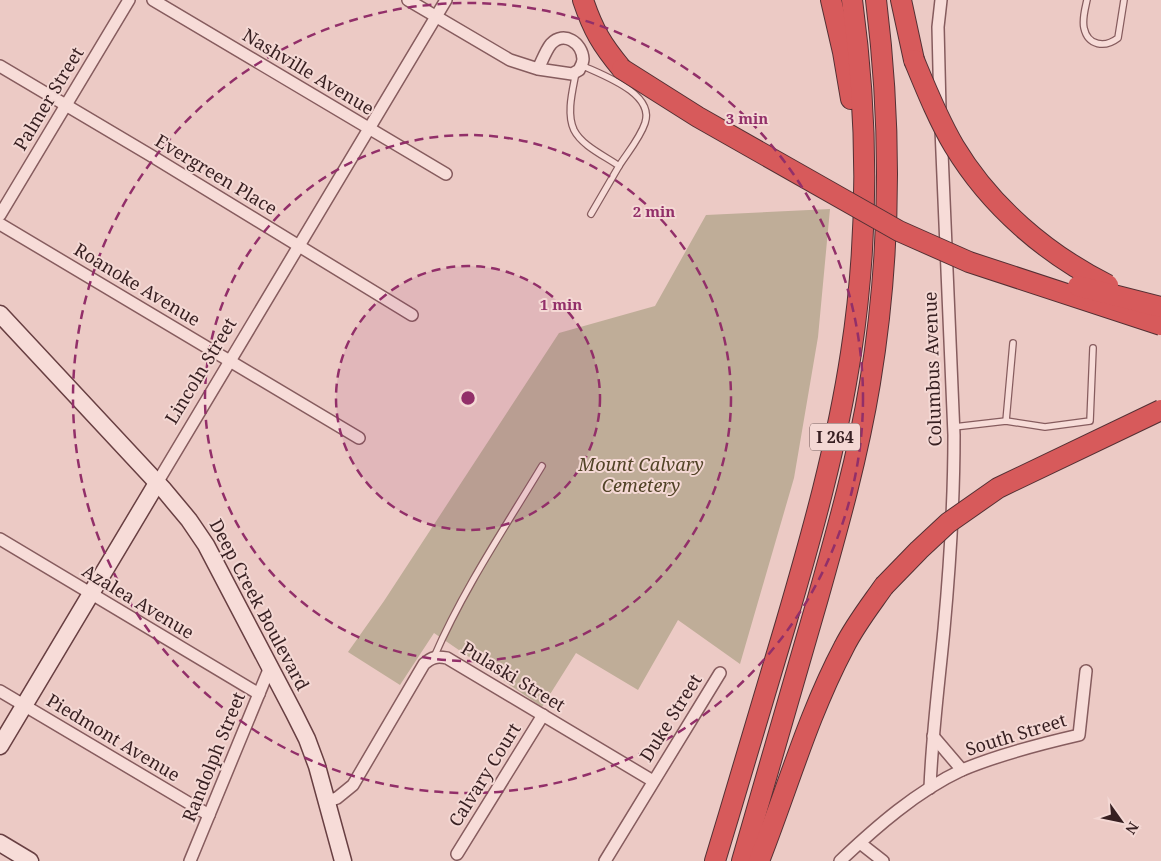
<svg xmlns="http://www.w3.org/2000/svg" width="1161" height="861" font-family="'Noto Serif',serif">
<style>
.cemetery{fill:#bfad98}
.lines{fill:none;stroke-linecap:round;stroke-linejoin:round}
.lane-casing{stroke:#865c5e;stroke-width:8}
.street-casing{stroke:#865c5e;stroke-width:14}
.secondary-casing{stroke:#683f42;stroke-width:19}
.highway-casing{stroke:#543034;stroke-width:22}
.lane{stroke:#f7dcd8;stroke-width:5.5}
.street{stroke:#f7dcd8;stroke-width:11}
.secondary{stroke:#f7dcd8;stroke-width:16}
.highway{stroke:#d75a5b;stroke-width:20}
.highway-bridge-casing{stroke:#543034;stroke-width:22;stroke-linecap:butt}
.highway-bridge{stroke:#d75a5b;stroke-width:20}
.ring{fill:none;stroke:#922f69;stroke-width:2.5;stroke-dasharray:9 6}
.labels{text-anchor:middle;stroke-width:4;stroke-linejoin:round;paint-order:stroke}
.shield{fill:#f4d8d4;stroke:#705657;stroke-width:1}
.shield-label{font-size:16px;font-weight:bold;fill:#371f21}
.street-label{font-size:18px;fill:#371f21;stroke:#f4d8d4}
.park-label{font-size:18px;font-style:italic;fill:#524427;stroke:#f4d8d4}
.centre{fill:#922f69;stroke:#f4d8d4;stroke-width:2.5}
.ring-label{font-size:15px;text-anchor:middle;font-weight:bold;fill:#922f69;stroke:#f4d8d4;stroke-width:4;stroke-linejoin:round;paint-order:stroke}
</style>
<rect width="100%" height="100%" fill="#eccac5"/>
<!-- cemetery -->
<path class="cemetery" d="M830 209 818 337 794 478 740 664 678 620 638 690 576 653 542 707 434 633 400 685 348 652 384 601 559 333 655 306 706 215Z"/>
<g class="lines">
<!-- lane casing -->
<g class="lane-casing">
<g id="lane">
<path d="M1087 0C1085 9 1082 19 1084 28 1088 46 1105 48 1118 38L1124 0"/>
<path d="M581 65C602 75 655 93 645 123 640 138 628 152 619 166"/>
<path d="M576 72C573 89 566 113 574 130 582 146 605 156 619 166L591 214"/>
<path d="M1006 421 1013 343"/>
<path d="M954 427 1006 421 1045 427 1090 421 1093 348"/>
<path d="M434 657C463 590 504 529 542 466"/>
</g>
</g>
<!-- street casing -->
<g class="street-casing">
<g id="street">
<path d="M153 0 446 174"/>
<path d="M408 0 510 60 538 69 572 74 579 70C581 66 583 63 583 59 582 43 564 30 551 44 546 50 542 61 538 69"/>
<path d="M0 66 150 155 412 315"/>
<path d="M940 110 938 27 941 0"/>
<path d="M0 215 129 0"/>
<path d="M0 224 359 438"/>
<path d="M157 483 446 0"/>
<path d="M0 539 259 694"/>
<path d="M0 691 209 815"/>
<path d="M933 736 962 770"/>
<path d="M930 788C932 735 939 682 944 629 950 564 954 500 954 435L941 129"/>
<path d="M326 802 337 798 353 785 424 664C432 657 437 656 447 658L653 781"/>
<path d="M860 843 883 861"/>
<path d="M457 854 543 715"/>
<path d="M190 861 270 667"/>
<path d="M605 861 720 673"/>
<path d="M840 861C876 827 917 791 962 770 1000 754 1040 744 1079 735L1086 671"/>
</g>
</g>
<!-- secondary casing -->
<g class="secondary-casing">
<g id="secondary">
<path d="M0 314 164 490 189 520 206 545 294 713 307 739 317 766 343 861"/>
<path d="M0 746 157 483"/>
<path d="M0 843 30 861"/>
</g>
</g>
<!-- highway casing -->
<g class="highway-casing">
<g id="highway">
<path d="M583 0C593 30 602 45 622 69"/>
<path d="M831 0 843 52 851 99"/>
<path d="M901 0 914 60"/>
<path d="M715 861C739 782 762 703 786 623 812 534 837 445 851 353 869 236 868 117 852 0"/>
<path d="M742 861C767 773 793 686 818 598 838 527 858 456 870 383 891 256 892 128 876 0"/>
<path d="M759 861C787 790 808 715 844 647 855 625 870 606 884 586"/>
</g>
</g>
<!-- lane -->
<use href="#lane" class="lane"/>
<!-- street -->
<use href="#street" class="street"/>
<!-- secondary -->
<use href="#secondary" class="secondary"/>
<!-- highway -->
<use href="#highway" class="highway"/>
<!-- highway-bridge casing -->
<g class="highway-bridge-casing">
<g id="highway-bridge">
<path d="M914 60C926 89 938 119 954 146 990 206 1046 254 1108 285"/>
<path d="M622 69 698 117 899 231 969 262 1161 325"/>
<path d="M1078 286 1161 307"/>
<path d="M884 586 919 550 948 523 998 488 1161 410"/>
</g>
</g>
<!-- highway-bridge -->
<use href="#highway-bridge" class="highway-bridge"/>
</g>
<!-- distance rings -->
<circle cx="468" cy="398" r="132" fill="#922f69" fill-opacity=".12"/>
<g class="ring">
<circle cx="468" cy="398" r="132"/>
<circle cx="468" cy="398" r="263"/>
<circle cx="468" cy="398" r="395"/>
</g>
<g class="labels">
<!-- shield labels -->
<rect class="shield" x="810" y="423.5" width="50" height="27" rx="4"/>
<g class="shield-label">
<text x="835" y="443">I 264</text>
</g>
<!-- street labels -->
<g class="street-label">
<text transform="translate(308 72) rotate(31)" y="6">Nashville Avenue</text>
<text transform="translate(49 99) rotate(-59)" y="6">Palmer Street</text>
<text transform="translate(216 175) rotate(31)" y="6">Evergreen Place</text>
<text transform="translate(137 285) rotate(31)" y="6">Roanoke Avenue</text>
<text transform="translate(933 369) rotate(-92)" y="6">Columbus Avenue</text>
<text transform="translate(201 371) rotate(-59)" y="6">Lincoln Street</text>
<text transform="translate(138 602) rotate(31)" y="6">Azalea Avenue</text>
<text transform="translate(259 605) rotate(62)" y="6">Deep Creek Boulevard</text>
<text transform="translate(513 677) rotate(31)" y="6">Pulaski Street</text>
<text transform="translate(671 718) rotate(-58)" y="6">Duke Street</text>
<text transform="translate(1016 735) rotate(-17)" y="6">South Street</text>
<text transform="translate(113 738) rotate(31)" y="6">Piedmont Avenue</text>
<text transform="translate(214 757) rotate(-68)" y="6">Randolph Street</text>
<text transform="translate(485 775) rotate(-58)" y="6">Calvary Court</text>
</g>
<!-- park labels -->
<g class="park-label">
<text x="641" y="471">Mount Calvary<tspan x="641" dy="21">Cemetery</tspan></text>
</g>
</g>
<circle cx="468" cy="398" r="8" class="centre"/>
<g class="ring-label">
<text x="747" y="124">3 min</text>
<text x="654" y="217">2 min</text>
<text x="561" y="310">1 min</text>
</g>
<!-- north arrow -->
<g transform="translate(1121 821) rotate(123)" stroke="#f4d8d4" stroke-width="4" paint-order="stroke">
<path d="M0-4L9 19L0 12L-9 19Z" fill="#371f21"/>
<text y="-8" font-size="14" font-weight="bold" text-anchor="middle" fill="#371f21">N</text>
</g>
</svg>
